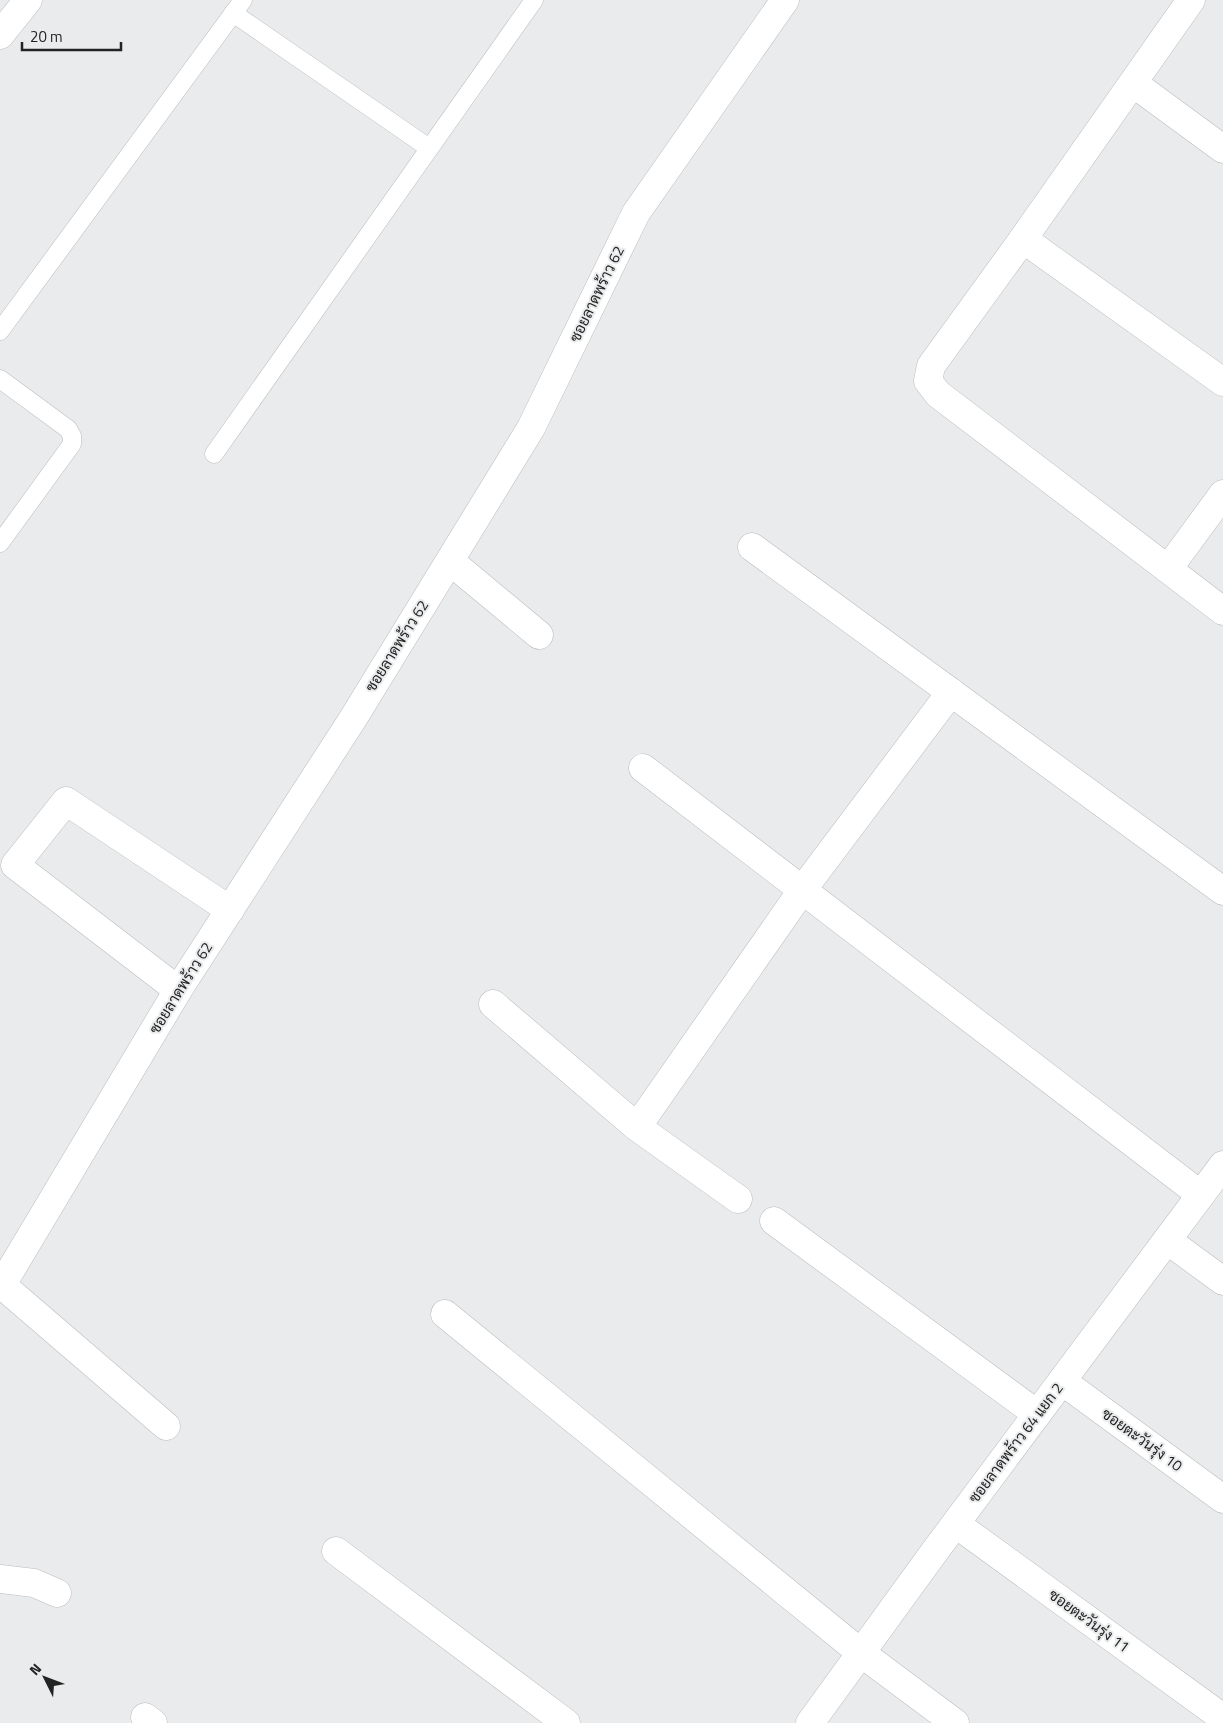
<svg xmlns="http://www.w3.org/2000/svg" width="1223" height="1723" font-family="'Titillium Web',Sarabun,sans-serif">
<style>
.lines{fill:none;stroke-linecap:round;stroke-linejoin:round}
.service-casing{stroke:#bbbcbd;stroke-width:19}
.minor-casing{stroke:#bbbcbd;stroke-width:29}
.service{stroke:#fff;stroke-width:18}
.minor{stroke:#fff;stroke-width:28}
.labels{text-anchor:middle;stroke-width:4;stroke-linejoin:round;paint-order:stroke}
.street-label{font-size:15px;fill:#222323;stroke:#eaebec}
</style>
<rect width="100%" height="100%" fill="#eaebec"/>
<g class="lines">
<!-- service casing -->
<g class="service-casing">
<g id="service">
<path d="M233 13 429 148"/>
<path d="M0 331 243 0"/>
<path d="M0 379 68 429 72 436V444L0 543"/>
<path d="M214 454 534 0"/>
</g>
</g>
<!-- minor casing -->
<g class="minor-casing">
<g id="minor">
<path d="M1191 0 1023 239 931 366 928 381 938 394 1223 611"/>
<path d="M0 35 28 0"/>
<path d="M1133 83 1223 149"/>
<path d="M1023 239 1223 382"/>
<path d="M752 547 1223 891"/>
<path d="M450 561 539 635"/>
<path d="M1168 569 1223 494"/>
<path d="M643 768 1201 1195"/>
<path d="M178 990 15 865 66 801 230 910"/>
<path d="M493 1004 637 1127 738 1199"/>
<path d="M637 1127 803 889 951 692"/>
<path d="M774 1221 1037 1414"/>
<path d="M1167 1240 1223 1281"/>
<path d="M2 1285 166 1426"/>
<path d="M0 1288 178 990 354 717 531 428 636 213 785 0"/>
<path d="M445 1314 861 1653 955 1723"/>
<path d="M1062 1381 1223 1499"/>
<path d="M956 1524 1223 1718"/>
<path d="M336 1551 566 1723"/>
<path d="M0 1579 34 1583 57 1593"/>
<path d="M145 1717 153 1723"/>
<path d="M810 1723 935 1551 1223 1165"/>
</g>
</g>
<!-- service -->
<use href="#service" class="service"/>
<!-- minor -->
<use href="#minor" class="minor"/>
</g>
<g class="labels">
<!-- street labels -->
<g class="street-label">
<text transform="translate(597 294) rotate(-64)" y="5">ซอยลาดพร้าว 62</text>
<text transform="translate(397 646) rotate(-58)" y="5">ซอยลาดพร้าว 62</text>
<text transform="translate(181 988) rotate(-58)" y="5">ซอยลาดพร้าว 62</text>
<text transform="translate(1142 1440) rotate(36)" y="5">ซอยตะวันรุ่ง 10</text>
<text transform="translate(1016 1443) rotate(-53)" y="5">ซอยลาดพร้าว 64 แยก 2</text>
<text transform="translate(1089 1621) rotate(36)" y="5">ซอยตะวันรุ่ง 11</text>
</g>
</g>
<!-- north arrow -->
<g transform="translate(45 1678) rotate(312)" stroke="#eaebec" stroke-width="4" paint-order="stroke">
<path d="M0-4L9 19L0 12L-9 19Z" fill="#222323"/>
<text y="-8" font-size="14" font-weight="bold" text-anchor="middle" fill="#222323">N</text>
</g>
<!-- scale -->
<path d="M22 42v8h99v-8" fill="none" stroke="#222323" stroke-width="2.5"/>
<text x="30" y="42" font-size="15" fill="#222323" stroke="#eaebec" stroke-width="4" paint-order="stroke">20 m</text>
</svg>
